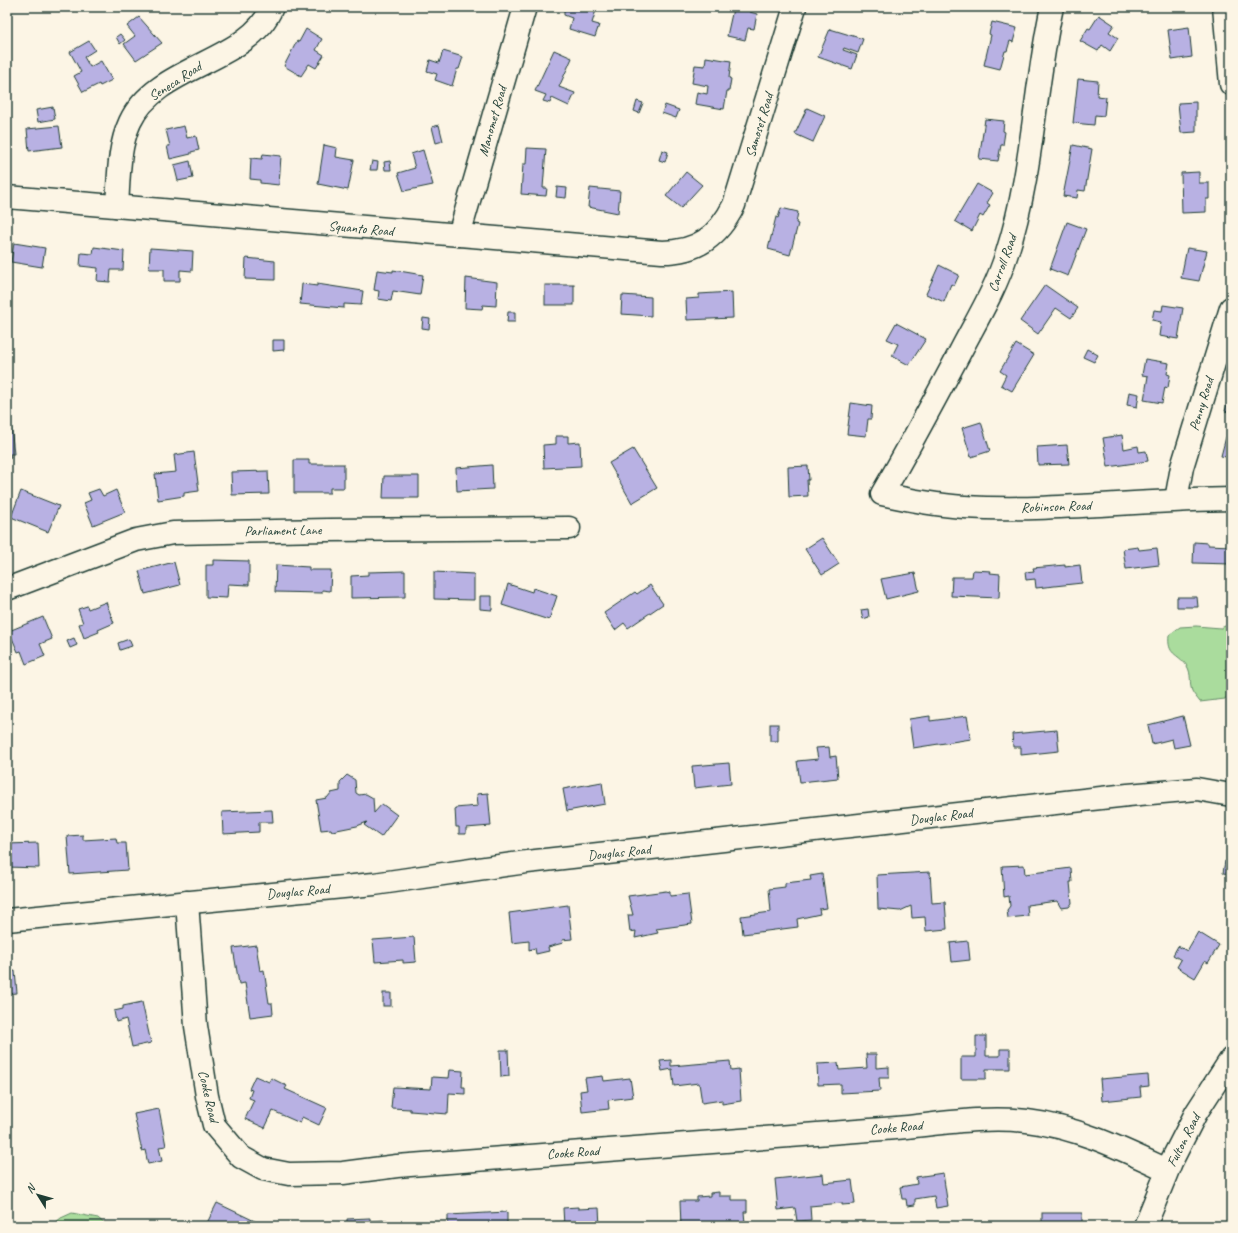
<svg xmlns="http://www.w3.org/2000/svg" width="1238" height="1233" font-family="Caveat,sans-serif">
<style>
.green{fill:#aadc9d;stroke:#648c68}
.building{fill:#b8b1e3;stroke:#1f3d34}
.lines{fill:none;stroke-linecap:round;stroke-linejoin:round}
.minor-casing{stroke:#1f3d34;stroke-width:25}
.minor{stroke:#fcf5e5;stroke-width:22}
.labels{text-anchor:middle;stroke-width:3;stroke-linejoin:round;paint-order:stroke}
.street-label{font-size:14px;fill:#1f3d34;stroke:#fcf5e5}
</style>
<rect width="100%" height="100%" fill="#fcf5e5"/>
<filter id="ink" filterUnits="userSpaceOnUse"><feTurbulence type="fractalNoise" baseFrequency=".025" numOctaves="2"/><feDisplacementMap in="SourceGraphic" scale="8" xChannelSelector="R" yChannelSelector="G"/><feConvolveMatrix kernelMatrix="1 2 1 2 8 2 1 2 1" color-interpolation-filters="sRGB"/></filter>
<g filter="url(#ink)">
<!-- green -->
<g class="green">
<path d="M1231 623V690L1225 699 1200 702C1197 698 1194 695 1192 691 1189 683 1192 674 1187 666 1177 652 1167 656 1169 635L1180 627 1196 626 1221 628Z"/>
<path d="M72 1213 98 1218 107 1226H51L61 1218Z"/>
</g>
<!-- building -->
<g class="building">
<path d="M564 7H597L592 23 599 25 595 37 569 29 572 18 564 15Z"/>
<path d="M738 7H751L750 12 757 14 754 29 748 28 745 40 727 36 733 9 738 10Z"/>
<path d="M1099 15 1114 25 1109 32 1118 38 1110 51 1102 45 1098 51 1080 41 1088 28 1090 29Z"/>
<path d="M139 17 162 43 136 60 124 44 135 36 127 26Z"/>
<path d="M992 22 1017 28 1013 42 1010 41 1007 51H1005L1000 69 984 65 991 35 989 34Z"/>
<path d="M1189 27 1192 57 1172 60 1168 30Z"/>
<path d="M306 29 322 39 316 50 324 55 316 68 309 64 301 76 284 66 297 41 299 42Z"/>
<path d="M830 29 863 39 858 53 844 48 843 50 857 55 852 69 818 57Z"/>
<path d="M120 34 125 40 120 44 116 37Z"/>
<path d="M89 41 95 50 84 57 90 67 101 61 112 80 100 86 99 84 83 92 74 76 81 72 70 52Z"/>
<path d="M554 50 572 58 559 87 575 93 569 106 552 98 550 103 543 101 546 95 535 91Z"/>
<path d="M443 51 463 57 459 69H457L452 86 435 80 437 74 427 71 430 60 439 63Z"/>
<path d="M706 57 731 61 729 78 731 79 729 91H727L724 109 695 104 697 92 707 94 708 86 692 83 695 65 705 66Z"/>
<path d="M1078 79 1098 81 1097 96 1106 97 1104 116 1095 115 1094 125 1073 123Z"/>
<path d="M637 101 643 103 639 113 634 111Z"/>
<path d="M1196 102V132L1181 133 1178 103Z"/>
<path d="M665 105 679 110 676 118 662 113Z"/>
<path d="M53 107 55 119 38 122 36 110Z"/>
<path d="M807 108 825 116 813 142 795 134Z"/>
<path d="M985 119 1004 121 1003 131 1005 132 1003 145H1001L998 161 979 159Z"/>
<path d="M439 125 443 141 436 143 432 127Z"/>
<path d="M59 126 62 147 29 151 27 129Z"/>
<path d="M184 126 187 138 196 136 199 150 191 152V154L170 159 167 146H170L166 130Z"/>
<path d="M324 145 337 148 336 157 354 160 348 190 318 184Z"/>
<path d="M1073 145 1092 149 1085 191 1078 190 1077 198 1063 196Z"/>
<path d="M527 148 546 149 543 188H547L546 196 521 194 523 164H526Z"/>
<path d="M423 150 433 185 404 191 398 173 415 168 411 154Z"/>
<path d="M662 150 668 152 665 162 659 160Z"/>
<path d="M263 154 281 156 279 185 260 183V180L250 179 251 158 262 159Z"/>
<path d="M190 161 193 178 178 181 174 165Z"/>
<path d="M372 161 378 162 377 170H370Z"/>
<path d="M390 161 391 170H385L384 162Z"/>
<path d="M686 172 702 185 681 208 666 196Z"/>
<path d="M1199 172V183H1209V199H1206V212L1182 213 1181 173Z"/>
<path d="M977 184 993 193 987 203 990 205 983 217 980 215 972 231 955 221Z"/>
<path d="M557 187 567 188 566 198 556 197Z"/>
<path d="M590 188 620 191 618 213 588 207Z"/>
<path d="M781 208 798 212 796 223 798 224 790 255 768 249 776 217 778 218Z"/>
<path d="M1067 222 1086 229 1068 276 1050 269Z"/>
<path d="M14 243 45 248 42 267 11 262Z"/>
<path d="M94 247 124 251 123 270H111L110 282 97 281 98 268 80 266 81 253 93 254Z"/>
<path d="M150 248 193 251 192 271 180 270V281H164V269H149Z"/>
<path d="M1187 248 1207 251 1199 281 1181 278Z"/>
<path d="M246 258 275 261V280L245 279Z"/>
<path d="M939 265 959 275 954 286 951 284 944 302 926 294Z"/>
<path d="M377 270 393 272V270L423 275 420 295 393 291 391 301 378 299 379 291 374 290Z"/>
<path d="M466 278 497 282 496 306 483 305 482 309 465 308Z"/>
<path d="M302 284 317 286V284L363 291 361 305 344 304V308L300 304Z"/>
<rect x="545" y="285" width="29" height="20"/>
<path d="M1045 285 1078 308 1071 318 1056 308 1038 334 1020 321Z"/>
<path d="M732 292 733 318 687 320 686 299 699 298V294Z"/>
<path d="M622 295 651 297V316L621 314Z"/>
<path d="M1163 305 1183 308 1178 339 1159 336 1161 322 1152 320 1154 310 1162 311Z"/>
<path d="M508 312H515V322H507Z"/>
<path d="M423 318 430 319 429 329 422 328Z"/>
<path d="M896 323 926 339 909 365 892 356 898 344 887 339Z"/>
<path d="M273 340H284V350L273 351Z"/>
<path d="M1016 344 1034 355 1012 391 1001 385 1006 375 1000 371Z"/>
<path d="M1087 349 1098 355 1094 362 1083 357Z"/>
<path d="M1145 359 1169 363 1167 374 1170 375 1168 388 1165 387 1162 403 1144 400 1148 376 1142 375Z"/>
<path d="M1129 392 1139 394 1137 407 1127 405Z"/>
<path d="M1229 399 1231 400V413L1225 411Z"/>
<path d="M851 403 872 406 871 419H868L866 436 847 434Z"/>
<path d="M7 416H10L14 454H10L11 458 7 459Z"/>
<path d="M981 422 990 451 971 457 962 428Z"/>
<path d="M1122 435 1124 449 1138 446 1139 452 1146 451 1148 461 1108 467 1103 438Z"/>
<path d="M556 436H568V443L580 442 581 466 544 468 543 445 556 444Z"/>
<path d="M1226 437 1231 438V458L1221 456Z"/>
<path d="M1067 445 1069 464 1038 465 1037 447Z"/>
<path d="M633 449 657 488 632 503 609 463Z"/>
<path d="M194 452 199 491 184 493V496L158 500 155 474 176 472 174 455Z"/>
<path d="M294 460H309V464H344V488H330V493H294Z"/>
<path d="M492 465 493 489 457 491 456 468Z"/>
<path d="M808 466 809 480H807L808 496 789 497 788 467Z"/>
<path d="M268 471 269 494 232 495 231 472Z"/>
<path d="M384 476H419V498H383Z"/>
<path d="M99 489 103 496 116 490 125 512 93 525 84 503 91 500 88 493Z"/>
<path d="M21 491 59 506 48 532 11 517Z"/>
<path d="M822 538 839 564 822 575 805 549Z"/>
<path d="M1194 542 1208 543V545L1231 546V564L1193 563Z"/>
<path d="M1138 547 1139 550 1157 548 1159 565 1126 569 1123 549Z"/>
<path d="M213 560 249 561V585L228 584 227 598 206 597V565H213Z"/>
<path d="M174 562 180 585 145 594 139 571Z"/>
<path d="M276 565 309 567V570H331L330 591 322 590V593L275 592Z"/>
<path d="M1065 565V567L1080 565 1082 583 1036 588 1035 579 1026 580 1025 572 1034 571 1033 568Z"/>
<path d="M973 570 991 571 990 573 1000 574 999 598 951 596 952 577H972Z"/>
<path d="M405 571V597L351 598V576L368 575V572Z"/>
<path d="M434 572 474 574V600L434 599Z"/>
<path d="M915 573 919 591 886 599 881 579Z"/>
<path d="M508 584 532 592 533 588 557 596 549 620 502 605Z"/>
<path d="M650 585 663 604 628 628 624 623 615 630 604 613 635 592 637 594Z"/>
<path d="M480 596H492V610L480 609Z"/>
<path d="M1177 597H1197L1198 607H1177Z"/>
<path d="M106 602 114 623 98 630 99 632 84 638 79 624 83 623 78 609 87 606 88 609Z"/>
<path d="M868 609 869 617 863 619 861 610Z"/>
<path d="M43 617 52 639 40 644 45 656 26 664 21 651 18 652 9 631Z"/>
<path d="M74 638 77 645 70 648 67 641Z"/>
<path d="M129 639 132 646 120 650 118 643Z"/>
<path d="M930 716V721L967 716 971 739 913 748 909 719Z"/>
<path d="M1183 716 1190 745 1174 748 1172 739 1152 744 1148 725Z"/>
<rect x="770" y="724" width="8" height="17"/>
<path d="M1057 730 1059 751 1021 755V747H1013L1012 734Z"/>
<path d="M829 747 830 757 836 756 838 778 800 782 797 761 818 759 816 748Z"/>
<path d="M729 763 731 784 694 788 692 766Z"/>
<path d="M347 775 355 780 356 793 359 795 366 794 373 798 374 813 382 804 397 815 381 837 364 825 367 822 357 826 332 831 331 829 321 830 316 800 327 798 331 793 340 791V782Z"/>
<path d="M602 782 605 804 567 811 563 789Z"/>
<path d="M488 793 491 826 466 828V834H459V827H456L455 808 478 806 477 794Z"/>
<path d="M272 810 273 822H259V832L223 834 222 812Z"/>
<path d="M83 835V840L116 838 117 843H126L128 870 70 874 67 836Z"/>
<path d="M38 843 39 868 7 867V844Z"/>
<path d="M1225 861 1231 862V874L1223 873Z"/>
<path d="M1024 865 1025 874 1071 868 1072 882H1070L1072 903 1069 907 1061 908 1057 901 1027 905 1028 916 1008 918 1007 910 1010 906 1009 896 1004 897 1002 866Z"/>
<path d="M930 872 932 903 945 902 947 929 926 931 925 917 912 918 911 906 900 911 878 909 877 875Z"/>
<path d="M822 874 827 908 819 909 820 914 797 919 798 927 743 934 741 916 771 912 769 889 785 887V883L811 880 810 876Z"/>
<path d="M666 891 670 892V896L688 894 692 924 656 929 658 933 635 938 636 931 630 932 628 915H633L628 896Z"/>
<path d="M568 905 572 939 562 940 563 943 548 947 549 951 536 954 535 948 529 950V941L512 943 509 913Z"/>
<path d="M1198 932 1219 945 1208 963 1205 961 1195 978 1177 967 1181 960 1173 955 1178 946 1187 951Z"/>
<path d="M414 937 416 962 403 963V960L375 962 373 940Z"/>
<path d="M968 941 970 960 952 962 950 943Z"/>
<path d="M256 945 260 971 264 970 269 1003H272L273 1014 250 1017 245 983 239 984 233 948Z"/>
<path d="M15 971 17 993 7 994V972Z"/>
<rect x="383" y="993" width="8" height="13"/>
<path d="M142 1002 151 1043 132 1047 126 1019 116 1022 114 1011 123 1009V1006Z"/>
<path d="M976 1036H986V1056H1000V1049H1010V1069H986V1079H961V1057H976Z"/>
<path d="M500 1050H508L509 1076 501 1077Z"/>
<path d="M866 1054H876V1068L889 1067V1078H879L880 1091 841 1093V1084L818 1085 817 1064 838 1063 839 1070 867 1068Z"/>
<path d="M671 1060V1066L730 1061 731 1070 739 1069 741 1101 722 1104V1100L702 1103 699 1083 674 1086 672 1069 662 1071 660 1061Z"/>
<path d="M450 1070 463 1071 462 1087H465V1094L449 1093 448 1114 410 1111V1109L391 1108 393 1087 431 1089 432 1077 449 1078Z"/>
<path d="M1148 1075 1149 1086 1140 1087 1141 1097 1102 1101 1100 1079Z"/>
<path d="M255 1076 269 1082 271 1078 287 1086 285 1089 327 1108 319 1125 302 1117 300 1123 273 1111 265 1128 245 1119 254 1100 249 1098 252 1090 249 1089Z"/>
<path d="M603 1076 604 1081 630 1078 633 1097 608 1100 609 1109 582 1112 580 1091 587 1090 585 1078Z"/>
<path d="M159 1109 166 1146 159 1147 162 1161 148 1164 145 1150 142 1151 134 1114Z"/>
<path d="M943 1173 948 1206 936 1208 934 1196 915 1199V1205L907 1206 906 1199H902L900 1187 917 1184 916 1177Z"/>
<path d="M823 1174 824 1183 852 1180 855 1204 842 1205V1203L810 1206 811 1220 797 1221 795 1208 778 1210 775 1179Z"/>
<path d="M719 1192V1196H732V1200H747V1212H744L745 1223 681 1226 680 1201H697V1197L710 1196V1193Z"/>
<path d="M217 1203 265 1226H213L207 1223Z"/>
<path d="M578 1207V1209L599 1208 600 1226H564L563 1208Z"/>
<path d="M507 1212V1226H448V1215Z"/>
<rect x="1042" y="1213" width="40" height="13"/>
<path d="M370 1218V1221L387 1220V1226H324L347 1225V1219Z"/>
</g>
<g class="lines">
<!-- minor casing -->
<g class="minor-casing">
<g id="minor">
<path d="M1052 7C1034 89 1033 173 1007 253 996 289 976 321 959 354 934 401 909 448 882 494 909 500 936 505 964 507 1052 512 1142 500 1231 499"/>
<path d="M1224 7 1231 84"/>
<path d="M7 197 662 252C697 252 718 237 734 205L795 7"/>
<path d="M117 206C119 178 118 148 130 122 157 64 249 63 272 7"/>
<path d="M459 235 525 7"/>
<path d="M1176 500 1182 467 1231 308"/>
<path d="M7 589 136 540 173 533 328 530 569 528"/>
<path d="M187 902 196 1026 207 1096 214 1125 241 1157 263 1169 289 1174 343 1173 397 1166 896 1128C939 1124 983 1116 1027 1121 1077 1127 1122 1149 1167 1170"/>
<path d="M7 920 374 884 527 862 1128 795 1197 789 1231 795"/>
<path d="M1145 1226 1171 1162 1196 1113 1231 1059"/>
</g>
</g>
<!-- minor -->
<use href="#minor" class="minor"/>
</g>
</g>
<g class="labels">
<!-- street labels -->
<g class="street-label">
<text transform="translate(175 81) rotate(-33)" y="5">Seneca Road</text>
<text transform="translate(492 121) rotate(-74)" y="5">Manomet Road</text>
<text transform="translate(759 125) rotate(-73)" y="5">Samoset Road</text>
<text transform="translate(361 228) rotate(5)" y="5">Squanto Road</text>
<text transform="translate(1002 263) rotate(-70)" y="5">Carroll Road</text>
<text transform="translate(1201 404) rotate(-73)" y="5">Penny Road</text>
<text transform="translate(1056 506) rotate(-2)" y="5">Robinson Road</text>
<text transform="translate(283 530) rotate(-1)" y="5">Parliament Lane</text>
<text transform="translate(941 816) rotate(-7)" y="5">Douglas Road</text>
<text transform="translate(619 852) rotate(-6)" y="5">Douglas Road</text>
<text transform="translate(298 891) rotate(-5)" y="5">Douglas Road</text>
<text transform="translate(209 1096) rotate(77)" y="5">Cooke Road</text>
<text transform="translate(896 1127) rotate(-5)" y="5">Cooke Road</text>
<text transform="translate(1183 1140) rotate(-63)" y="5">Fulton Road</text>
<text transform="translate(573 1152) rotate(-4)" y="5">Cooke Road</text>
</g>
</g>
<!-- margin -->
<rect width="1238" height="1233" fill="none" stroke="#fcf5e5" stroke-width="24"/>
<rect x="12" y="12" width="1214" height="1209" fill="none" stroke="#1f3d34" stroke-width="1.5" filter="url(#ink)"/>
<!-- north arrow -->
<g transform="translate(38 1195) rotate(307)" stroke="#fcf5e5" stroke-width="3" paint-order="stroke">
<path d="M0-3L7 15L0 10L-7 15Z" fill="#1f3d34"/>
<text y="-6" font-size="11" font-weight="bold" text-anchor="middle" fill="#1f3d34">N</text>
</g>
</svg>
